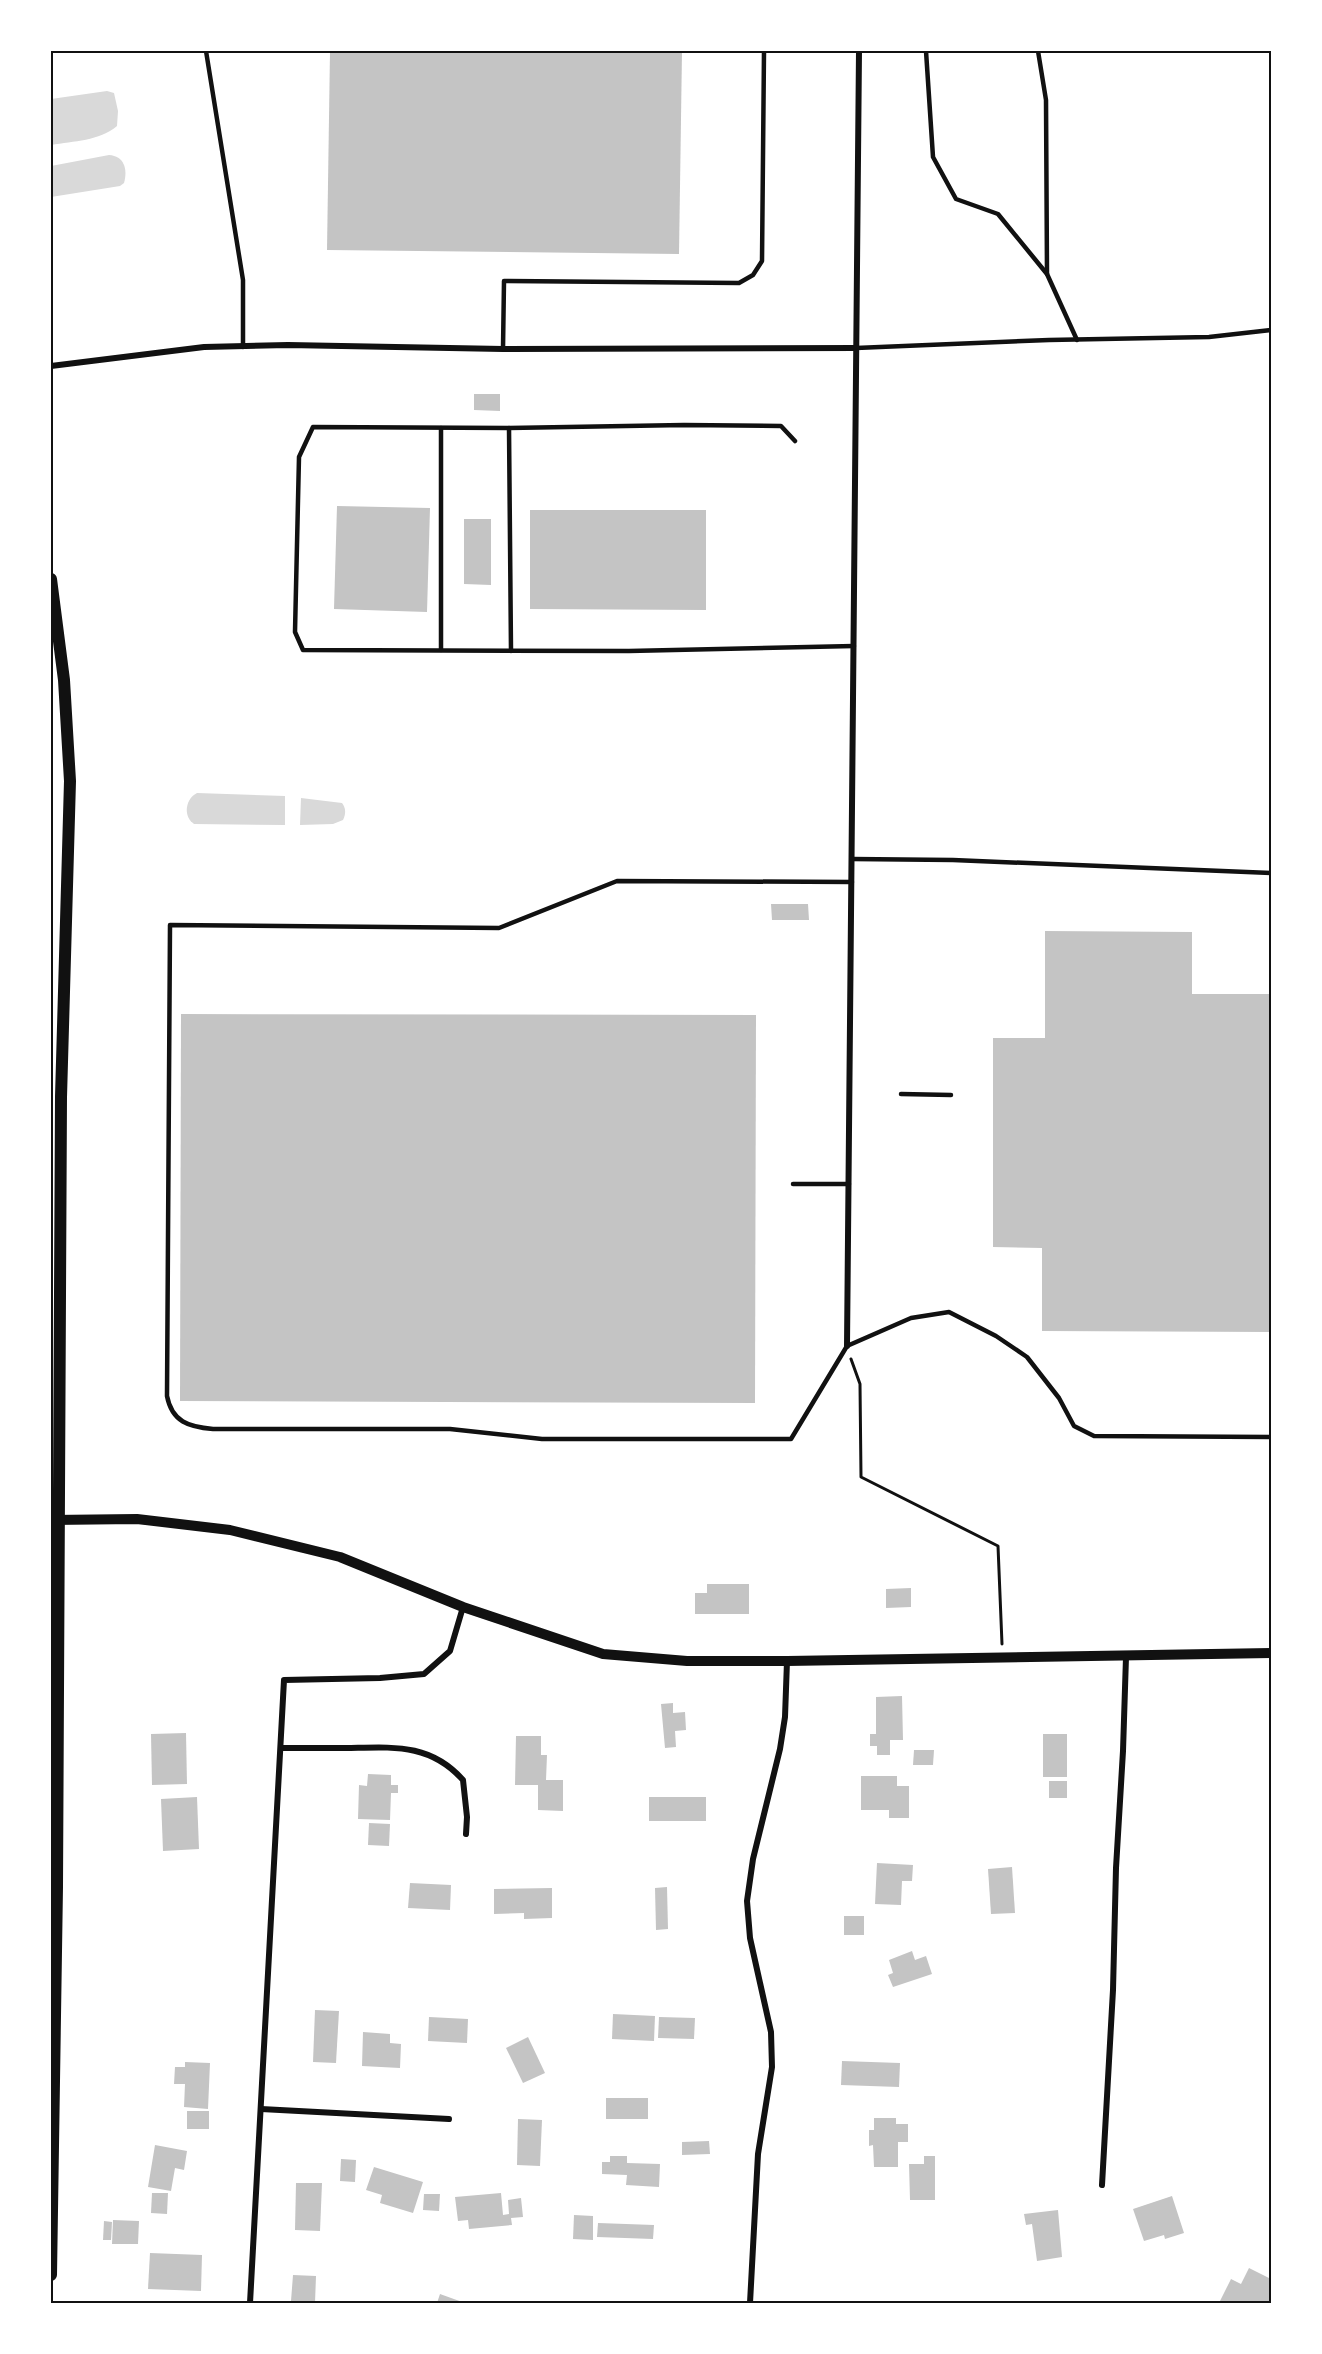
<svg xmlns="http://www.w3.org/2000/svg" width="1322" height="2354" font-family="'DM Sans',sans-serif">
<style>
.water{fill:#d9d9d9}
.building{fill:#c4c4c4}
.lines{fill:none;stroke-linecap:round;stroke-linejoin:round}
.path{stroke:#111;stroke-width:3}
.service{stroke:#111;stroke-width:4.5}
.minor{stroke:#111;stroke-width:6}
.tertiary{stroke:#111;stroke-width:10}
.secondary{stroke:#111;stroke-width:12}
.neatline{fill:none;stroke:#111;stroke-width:2}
</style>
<rect width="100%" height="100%" fill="#fff"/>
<!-- water -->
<g class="water">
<path d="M107 91 114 93 118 111 117 126C99 141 74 141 51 145V99Z"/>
<path d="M109 155C124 156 128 169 124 183L120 186 51 197V166Z"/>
<path d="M197 793 285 796V825L194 824C183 817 185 799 197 793Z"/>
<path d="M301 798 342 803C346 808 346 814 343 820L333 824 300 825Z"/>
</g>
<!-- building -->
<g class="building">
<path d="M330 51H682L679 254 327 250Z"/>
<path d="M474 394H500V411L474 410Z"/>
<path d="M337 506 430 508 427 612 334 609Z"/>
<path d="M530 510H706V610L530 609Z"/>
<path d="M464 519H491V585L464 584Z"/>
<path d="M771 904H808L809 920H772Z"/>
<path d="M1045 931 1192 932V994H1271V1332L1042 1331V1248L993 1247V1038H1045Z"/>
<path d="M181 1014 756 1015 755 1403 180 1401Z"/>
<path d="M707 1584H749V1614H695V1593H707Z"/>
<path d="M911 1588V1607L886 1608V1589Z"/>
<path d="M902 1696 903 1740H890V1755H877V1746H870V1734H876V1697Z"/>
<path d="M673 1703V1713L685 1712 686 1730 675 1731 676 1747 665 1748 661 1704Z"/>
<path d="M186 1733 187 1784 152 1785 151 1734Z"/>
<rect x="1043" y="1734" width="24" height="43"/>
<path d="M516 1736H541V1755H547L546 1780H563V1811L538 1810V1785H515Z"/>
<path d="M914 1750H934L933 1765H913Z"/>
<path d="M368 1774 391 1775V1785H398V1793H391L390 1820 358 1819 359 1785 367 1786Z"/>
<path d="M861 1776H897V1786H909V1818H889V1810H861Z"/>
<rect x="1049" y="1781" width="18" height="17"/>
<path d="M197 1797 199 1849 163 1851 161 1799Z"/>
<rect x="649" y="1797" width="57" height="24"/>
<path d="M369 1823 390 1824 389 1846 368 1845Z"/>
<path d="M877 1863 913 1865 912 1881H902L901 1905 875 1904Z"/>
<path d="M1012 1867 1015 1913 991 1914 988 1869Z"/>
<path d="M410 1883 451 1885 450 1910 408 1908Z"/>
<path d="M667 1887 668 1929 656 1930 655 1888Z"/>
<path d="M552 1888V1918L524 1919V1913L494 1914V1889Z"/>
<rect x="844" y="1916" width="20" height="19"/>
<path d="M912 1951 915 1960 926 1956 932 1974 893 1987 888 1975 893 1973 889 1960Z"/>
<path d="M315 2010 339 2011 336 2063 313 2062Z"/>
<path d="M613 2014 655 2016 654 2041 612 2039Z"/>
<path d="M429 2017 468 2019 467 2043 428 2041Z"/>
<path d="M659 2017 695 2018 694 2039 658 2038Z"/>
<path d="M363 2032 390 2034V2043L401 2044 400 2068 362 2066Z"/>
<path d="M528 2037 545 2073 523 2083 506 2048Z"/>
<path d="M842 2061 900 2063 899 2087 841 2085Z"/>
<path d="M185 2062 210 2063 208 2109 184 2107 185 2084H174L175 2067H185Z"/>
<rect x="606" y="2098" width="42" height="21"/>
<rect x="187" y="2111" width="22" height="18"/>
<path d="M874 2118H896V2124H908V2142H898V2167H874L873 2145 869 2146V2130H874Z"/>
<path d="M518 2119 542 2120 540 2166 517 2165Z"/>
<path d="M709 2141 710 2154 682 2155V2142Z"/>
<path d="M155 2145 187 2151 184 2170 175 2168 171 2191 148 2187Z"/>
<path d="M610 2156H627V2163L660 2164 659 2187 626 2185 627 2175 602 2174V2162H610Z"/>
<path d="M924 2156H935V2200H910L909 2164H924Z"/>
<path d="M341 2159 356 2160 355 2182 340 2181Z"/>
<path d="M374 2167 423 2182 413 2213 380 2203 382 2195 366 2190Z"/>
<path d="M296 2183H322L320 2231 295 2230Z"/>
<path d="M152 2193H168L167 2214 151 2213Z"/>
<path d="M501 2193 503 2215 509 2214 508 2200 521 2198 523 2217 511 2218 512 2225 469 2229 468 2220 458 2221 455 2197Z"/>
<path d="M424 2194H440L439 2211 423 2210Z"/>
<path d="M1172 2196 1184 2233 1165 2239 1164 2235 1144 2241 1133 2209Z"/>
<path d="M1058 2210 1062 2257 1037 2261 1032 2224 1026 2225 1024 2214Z"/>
<path d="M574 2215 593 2216V2240L573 2239Z"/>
<path d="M113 2220 139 2221 138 2244H112Z"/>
<path d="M104 2221 112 2222 111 2240H103Z"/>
<path d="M598 2223 654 2225 653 2239 597 2237Z"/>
<path d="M150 2253 202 2255 201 2291 148 2289Z"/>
<path d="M1249 2268 1271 2279V2303H1219L1231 2279 1241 2284Z"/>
<path d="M293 2275 316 2276 315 2303H289L291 2301Z"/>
<path d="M440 2294 465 2303H437Z"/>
</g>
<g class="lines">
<!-- path -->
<path class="path" d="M851 1359 860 1384 861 1477 998 1546 1002 1644"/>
<!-- service -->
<g class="service">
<path d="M206 51 243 280V347"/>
<path d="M926 51 933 157 956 199 998 214 1047 274 1077 340"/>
<path d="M1038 51 1046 100 1047 274"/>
<path d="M856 348 1049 340 1209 337 1271 330"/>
<path d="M503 349 504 281 739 283 753 275 762 261 764 51"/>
<path d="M441 428V650"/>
<path d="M509 428 511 651"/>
<path d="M795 441 781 426 684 425 509 428 313 427 299 457 295 632 303 650 629 651 854 646"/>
<path d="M852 859 953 860 1271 873"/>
<path d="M852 882 617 881 499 928 170 925 167 1396C172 1422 189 1427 213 1429H450L542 1439H791L847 1346 911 1318 949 1312 996 1336 1027 1357 1059 1398 1074 1426 1094 1436 1271 1437"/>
<path d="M901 1094 951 1095"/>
<path d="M793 1184H849"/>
</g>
<!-- minor -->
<g class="minor">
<path d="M51 366 204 347 288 345 503 349 856 348"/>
<path d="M847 1346 859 51"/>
<path d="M281 1748C305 1748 328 1748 351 1748 395 1747 431 1744 463 1780L467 1817 466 1834"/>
<path d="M261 2109 449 2119"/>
<path d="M1102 2185 1113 1990 1116 1868 1123 1751 1126 1657"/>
<path d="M250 2303 284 1680 380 1678 424 1674 450 1651 463 1607"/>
<path d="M750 2303 758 2154 772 2067 771 2032 750 1938 747 1901 753 1859 780 1749 785 1717 787 1661"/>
</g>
<!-- tertiary -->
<path class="tertiary" d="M51 1520 137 1519 230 1530 340 1557 463 1607 603 1654 687 1661H787L1271 1653"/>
<!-- secondary -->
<path class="secondary" d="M51 579 64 680 70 781 61 1097 57 1887 51 2275"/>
</g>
<!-- border -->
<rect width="1322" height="2354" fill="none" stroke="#ffffff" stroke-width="105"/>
<rect x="52" y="52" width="1218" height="2250" class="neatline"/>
</svg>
